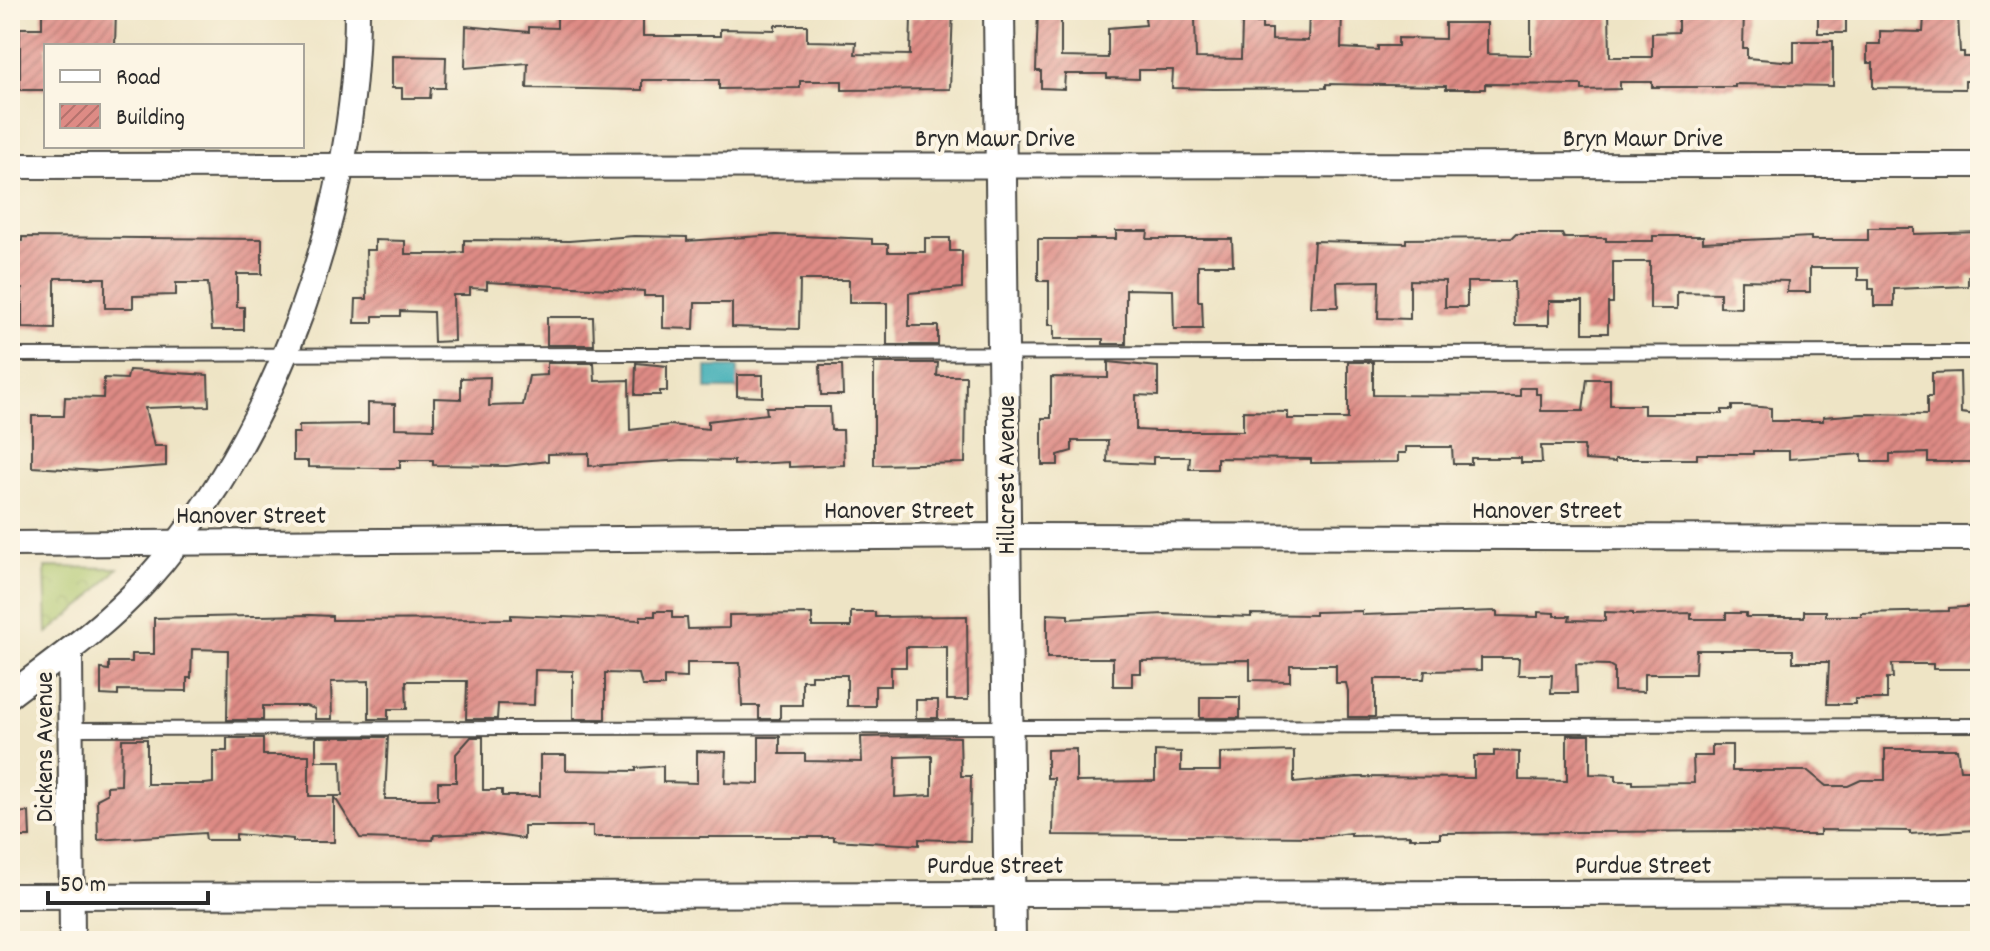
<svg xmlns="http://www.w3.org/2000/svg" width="1990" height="951" font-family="Dekko,sans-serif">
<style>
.park{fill:url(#park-crowns);stroke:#6c784b;stroke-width:2}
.water{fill:#3cadb6;stroke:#346c70;stroke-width:2}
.building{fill:url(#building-hatch);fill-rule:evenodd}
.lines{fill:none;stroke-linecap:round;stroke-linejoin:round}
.service-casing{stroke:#484742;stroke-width:16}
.minor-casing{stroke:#484742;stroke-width:28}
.tertiary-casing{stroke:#484742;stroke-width:34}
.service{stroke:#fff;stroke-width:12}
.minor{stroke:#fff;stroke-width:24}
.tertiary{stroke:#fff;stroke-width:30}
.labels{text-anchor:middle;stroke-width:8;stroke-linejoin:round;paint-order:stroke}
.street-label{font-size:26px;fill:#2b2b2b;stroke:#fcf5e5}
</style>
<defs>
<pattern id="park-crowns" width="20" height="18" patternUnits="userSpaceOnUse" patternTransform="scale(2)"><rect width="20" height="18" fill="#acc56b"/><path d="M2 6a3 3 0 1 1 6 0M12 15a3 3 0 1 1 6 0" fill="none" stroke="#94a95d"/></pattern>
<pattern id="building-hatch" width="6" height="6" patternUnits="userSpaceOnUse" patternTransform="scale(2)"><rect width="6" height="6" fill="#de8b85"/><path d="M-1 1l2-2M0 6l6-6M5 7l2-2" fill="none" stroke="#b4726d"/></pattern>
</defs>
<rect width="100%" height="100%" fill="#fcf5e5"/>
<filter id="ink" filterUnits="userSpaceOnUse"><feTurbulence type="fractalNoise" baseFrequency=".0125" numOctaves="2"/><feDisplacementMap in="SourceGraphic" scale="16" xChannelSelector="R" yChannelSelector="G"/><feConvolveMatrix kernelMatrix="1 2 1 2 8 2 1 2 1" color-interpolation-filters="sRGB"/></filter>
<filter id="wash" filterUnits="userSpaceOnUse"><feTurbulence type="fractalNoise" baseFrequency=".006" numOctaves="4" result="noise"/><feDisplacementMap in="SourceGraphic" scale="32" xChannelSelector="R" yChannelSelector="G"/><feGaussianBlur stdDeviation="1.8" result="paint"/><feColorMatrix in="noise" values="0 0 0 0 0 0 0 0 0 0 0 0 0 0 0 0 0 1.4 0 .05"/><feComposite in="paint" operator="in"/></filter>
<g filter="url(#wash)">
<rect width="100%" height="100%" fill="#eee4c5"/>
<!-- park -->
<path class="park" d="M45 567 118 568 85 603 47 633Z"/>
<!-- water -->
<rect class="water" x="706" y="367" width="32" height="22"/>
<g id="blocks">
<!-- building -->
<g class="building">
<path d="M42 10H116L115 46H46V90H20V28H42Z"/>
<path d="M557 10H582V18H616V10H643V36H720V29L775 30V25H807V41L856 42 855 54 910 55 911 17H925V10H953L950 89 842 90V81H800V88L719 89V80H642V90L527 88 528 63 465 68 466 26 529 32V27L557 28Z"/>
<path d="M1038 10H1061V57L1108 58V28L1146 25 1144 10H1166V16L1195 17 1196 58 1241 59 1242 23H1262V29H1272V40L1308 41 1309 10H1342L1341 48 1378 50V46H1398V38L1445 39V23H1487V54L1531 55V18H1540L1539 10H1609L1610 57H1652V33L1678 32V10H1744L1743 48H1747V58L1794 62V41H1833V86L1735 84V87H1652V82H1620V89L1582 90V85L1485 84V89H1446V86L1326 84V88L1214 89 1172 88 1173 70H1139V79L1107 78V74H1065L1064 89 1041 88V71H1036Z"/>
<rect x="1818" y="10" width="28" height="23"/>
<path d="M1924 16H1958L1960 52H1964V57H1978V81H1965V89L1873 88V63H1867V44H1880V31L1923 32Z"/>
<path d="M392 56 446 57 445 88H431L430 98H402V88H392Z"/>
<path d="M1868 228H1914V234L1980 232V276H1968V286L1894 289V306H1874V289H1869V280H1858V268H1810V292H1787L1788 281 1741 280V308L1720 307V293L1677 292V309H1650V262H1613V303H1608V333H1583V301H1549V325H1515L1514 282H1467V307H1445V281L1410 280V319L1378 318 1379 281 1337 282 1338 307H1310L1314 241 1406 243V239L1512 238 1516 234H1562L1564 238H1606V241H1653V236H1703V242L1811 237V240H1868Z"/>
<path d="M1116 231H1148L1147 239H1232L1233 265H1198V301H1202L1203 329H1174L1173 290 1126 289V344H1103V339H1054V325H1049V281H1038V239H1116Z"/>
<path d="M776 235 872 239V244H888V252H925V238H950V251H962V288L909 293V326H938V345H887V303H849V280H800L799 329 732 327V303H695L694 329 663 328V296H644V291L487 282V289L470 288V295H453L454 341 434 342 433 312 400 311V316H373V323H355L356 299H367L366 250H375V240L405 241V254H447L464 252V240L569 241 634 236 687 237V241Z"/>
<path d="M22 237 262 239V274H237V307H244V330H212L208 283H176V295L133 296V308H105V278H55V329L22 328V289H10V240L22 241Z"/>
<path d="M547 317H593L594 345H547Z"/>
<path d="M1108 362 1158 367V396L1136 395V430L1157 431H1243V411L1288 412V419H1348V362H1373V395L1520 396V388H1536V394H1541V411H1583L1587 379H1610V405H1644V414H1722V410H1732V406H1747L1771 408V421H1823V417L1861 414 1927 415V397H1932V373L1960 372 1961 413 1977 415 1978 462H1928V453L1890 454V462H1862V454L1789 459V451H1753V454H1697V459H1615V462L1585 460 1584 446H1541L1542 463H1521V458H1471V464H1453L1452 447H1406V453H1398V462L1311 463V459L1217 458V469H1189L1190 457H1153V464L1107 462 1108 441H1072V451L1058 455V465H1042V418H1051V377L1108 378Z"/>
<path d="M547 363H594L595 381 629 380 630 430 670 425 708 429V421L767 414 766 407H830L831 430H843L844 465 789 467V462L734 465V461L684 460 589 466V453L548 454V461L507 466 433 465V460H400V468H377L308 467V461H293V433H299V425L368 424V403L395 404V428L434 429V398L461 399V378L490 377 489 406 523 405 529 376 547 375Z"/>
<path d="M636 363 667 366V391H660V395H635Z"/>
<path d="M874 363H938L937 376H966L965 463 874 465Z"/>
<path d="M820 365H842L843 395H821Z"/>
<path d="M129 370 208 375 209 406 145 408 154 446H166V466L98 471 32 467V416H64L65 397 103 398 104 378 127 379Z"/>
<path d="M737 375H763V397L737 396Z"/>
<path d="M1980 606V662L1973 669H1933V664H1892L1893 678H1887V699H1855V704H1827L1829 662H1793V650H1696L1695 674H1644V692L1614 691V668L1609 665 1576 664 1577 693H1551L1552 675H1518L1519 658H1481V670L1425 671 1424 679H1375V717H1348V691L1346 683H1336V665H1290V681L1250 680V660L1141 661V673H1132V686H1113V658H1047V614L1068 615V619L1164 614 1251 617V614L1315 615V612L1362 611V615L1497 611V616L1538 617V612L1554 613V616H1570L1569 620 1605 621V612L1633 613V615L1691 613V619H1726V613H1746V617H1804V611H1826V616H1861V613L1949 611V608Z"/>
<path d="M655 611H672V618H687L688 629 729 628V615L812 614V627H851V612H875V617L967 616 968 700H947V647H906V667H891V686H875V706H847V675H811V680H802V705H780V719H759V706H742L740 663H687V678L664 677V686H642L639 674 605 673V719H573V671L535 670 534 705 498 704 497 719H466L467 681H406L407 709H388V719H369V681L331 682 332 719H315V709L306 706H263V720H227L228 650 192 649 191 678H187V691L118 690V696L101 695V669L109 670V662H132V654H154V618L310 615 332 616V620L511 619V615L640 620V616H655Z"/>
<rect x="1200" y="697" width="40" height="21"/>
<rect x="916" y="700" width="22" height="18"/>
<path d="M1567 735H1590V774L1616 775V781H1633V784L1694 783 1693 756H1712V745H1732V771H1808L1826 786H1848L1861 780H1885V749H1957L1960 770H1974L1975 830 1910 834V831L1820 830V835H1791L1740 831 1440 833V838H1410V835L1351 836V833L1320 837 1053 835 1054 778H1047V750L1076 749V782L1155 781V751L1181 752V771H1220V753L1294 751V783L1357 777 1474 778V756H1494V751L1519 752V780L1567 781Z"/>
<path d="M916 736 960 737 961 776H971L970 841 919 839V845L834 840V837H593V826H524V839L481 833 434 835 433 840 360 838 334 796H342L341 761H316V737H388L385 799H438V782H456V754L471 737H483V790H502V796H540V755H566V770L636 771V768L663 766V782L697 783V751L726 752 725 783 759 784V737H780V754H805V761L862 762 861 737ZM932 756V795L895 797 896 757Z"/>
<path d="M227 738H263V755H309V796H334V842H293V839L236 834V840H206L205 833 98 840 97 799 107 794V786L121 785 122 739H147V784H205L213 783V751H227Z"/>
<path d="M29 812 30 837H10V813Z"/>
</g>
</g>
</g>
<g filter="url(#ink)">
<use href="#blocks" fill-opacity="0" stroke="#484742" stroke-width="2"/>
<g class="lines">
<!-- service casing -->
<g class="service-casing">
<g id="service">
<path d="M10 355 1980 352"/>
<path d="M72 729 1980 725"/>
</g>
</g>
<!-- minor casing -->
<g class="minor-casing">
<g id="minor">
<path d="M10 166 1980 165"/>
<path d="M10 544 1005 536 1980 538"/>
<path d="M70 650 72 941"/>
<path d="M10 695C56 660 105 626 144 583 277 435 357 207 357 10"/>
<path d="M10 896 1980 892"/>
</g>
</g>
<!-- tertiary casing -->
<g class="tertiary-casing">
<path id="tertiary" d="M999 10 1010 941"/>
</g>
<!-- service -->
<use href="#service" class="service"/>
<!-- minor -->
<use href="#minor" class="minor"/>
<!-- tertiary -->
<use href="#tertiary" class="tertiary"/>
</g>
</g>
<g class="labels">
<!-- street labels -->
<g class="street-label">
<text x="995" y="146">Bryn Mawr Drive</text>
<text x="1643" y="146">Bryn Mawr Drive</text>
<text transform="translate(1005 475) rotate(-90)" y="9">Hillcrest Avenue</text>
<text x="899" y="518">Hanover Street</text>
<text x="1547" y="518">Hanover Street</text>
<text x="251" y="523">Hanover Street</text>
<text transform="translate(43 747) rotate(-90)" y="9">Dickens Avenue</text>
<text x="995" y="873">Purdue Street</text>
<text x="1643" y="873">Purdue Street</text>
</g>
</g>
<!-- margin -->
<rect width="1990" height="951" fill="none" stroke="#fcf5e5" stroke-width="40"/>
<!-- legend -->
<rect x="44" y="44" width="260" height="104" fill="#fcf5e5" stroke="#a8a49b" stroke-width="2"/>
<rect x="60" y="70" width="40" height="12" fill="#ffffff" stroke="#a8a49b" stroke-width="2"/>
<text x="116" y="84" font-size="24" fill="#2b2b2b">Road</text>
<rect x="60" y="104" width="40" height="24" fill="url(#building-hatch)" stroke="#a8a49b" stroke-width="2"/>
<text x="116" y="124" font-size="24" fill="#2b2b2b">Building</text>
<!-- scale -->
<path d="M48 891v12h160v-12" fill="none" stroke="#2b2b2b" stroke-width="4"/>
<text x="60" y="891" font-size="24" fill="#2b2b2b" stroke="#fcf5e5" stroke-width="6" paint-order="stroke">50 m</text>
</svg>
